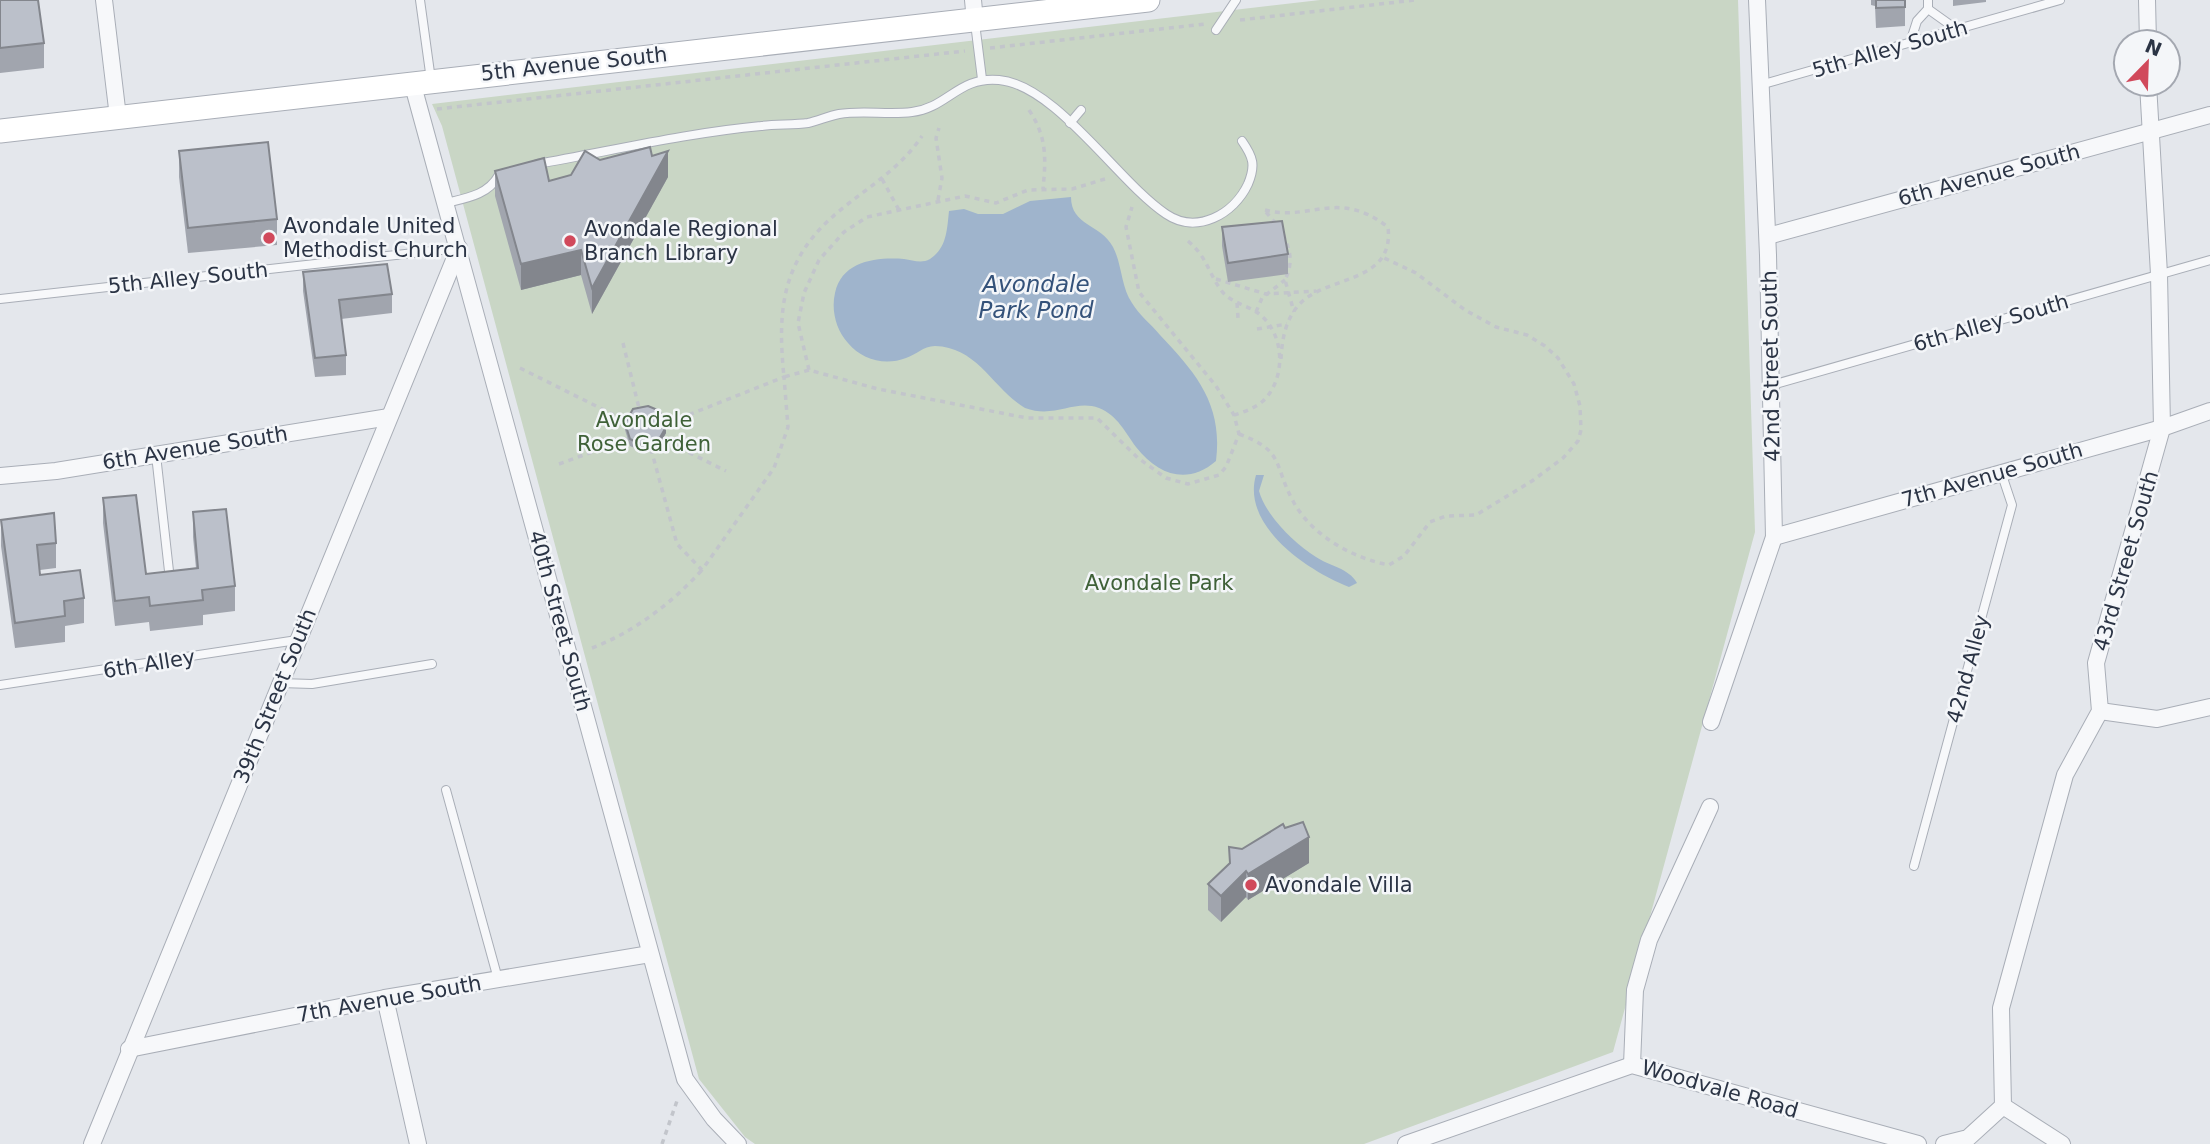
<svg xmlns="http://www.w3.org/2000/svg" width="2210" height="1144" font-family="'DejaVu Sans',sans-serif">
<style>
.green{fill:#c9d6c5}
.water{fill:#9fb4cc}
.lines{fill:none;stroke-linecap:round;stroke-linejoin:round}
.lane-casing{stroke:#a9aeb7;stroke-width:10}
.street-casing{stroke:#a9aeb7;stroke-width:18}
.secondary-casing{stroke:#a9aeb7;stroke-width:25}
.path{stroke:#c2c5cb;stroke-width:3.5;stroke-dasharray:5 5;stroke-linecap:butt}
.lane{stroke:#f7f8fa;stroke-width:8}
.street{stroke:#f7f8fa;stroke-width:16}
.secondary{stroke:#fff;stroke-width:23}
.wall{fill:#a1a5ae}
.shaded-wall{fill:#83868d}
.building{fill:#bbc0ca;stroke:#83868d;stroke-width:2}
.poi-dot{fill:#d1495b;stroke:#f4f6f9;stroke-width:2.5}
.labels{text-anchor:middle;stroke-width:5;stroke-linejoin:round;paint-order:stroke}
.street-label{font-size:21px;fill:#2b3445;stroke:#f4f6f9}
.poi-label{font-size:21px;fill:#2b3445;stroke:#f4f6f9;text-anchor:start}
.park-label{font-size:21px;fill:#3f6138;stroke:#f4f6f9}
.water-label{font-size:23px;font-style:italic;fill:#34527a;stroke:#f4f6f9}
</style>
<rect width="100%" height="100%" fill="#e4e7ec"/>
<!-- green -->
<path class="green" d="M1320 0H1738L1755 532 1613 1052 1364 1144H755L745 1137 699 1079 442 126 432 104Z"/>
<!-- water -->
<g class="water">
<path d="M1071 197C1071 226 1101 224 1113 247 1122 264 1121 287 1132 303 1139 315 1151 324 1160 335 1197 374 1223 405 1216 461 1188 485 1159 476 1136 447 1125 432 1118 416 1099 408 1074 399 1055 419 1025 408 993 389 978 347 935 346 923 346 916 355 906 358 885 366 862 360 848 343 836 330 831 310 835 293 842 261 876 257 904 259 913 260 921 264 930 259 947 248 947 229 949 211L964 209 978 214H1003L1030 201Z"/>
<path d="M1256 475H1264L1259 491C1266 516 1294 543 1316 557 1329 566 1349 568 1357 583L1349 587C1308 571 1241 526 1256 475Z"/>
</g>
<g class="lines">
<!-- lane casing -->
<g class="lane-casing">
<g id="lane">
<path d="M420 0 431 80"/>
<path d="M1928 9 1956 29"/>
<path d="M975 23 982 79"/>
<path d="M1216 30 1236 0"/>
<path d="M1910 43 1917 21 1928 9V0"/>
<path d="M1760 85 2060 0"/>
<path d="M1070 123 1081 110"/>
<path d="M537 164C611 151 686 133 761 126 776 124 793 125 808 123 818 121 828 116 839 114 862 110 888 115 912 112 947 108 959 76 999 80 1056 85 1119 183 1166 214 1197 235 1234 214 1248 184 1256 165 1253 157 1242 141"/>
<path d="M446 203C467 198 488 195 499 175"/>
<path d="M0 299 459 248"/>
<path d="M1772 385 2210 260"/>
<path d="M156 455 170 580"/>
<path d="M280 683 312 684 432 664"/>
<path d="M0 685 297 640"/>
<path d="M446 790 498 979"/>
<path d="M1914 866 2012 505 2001 472"/>
</g>
</g>
<!-- street casing -->
<g class="street-casing">
<g id="street">
<path d="M104 0 118 117"/>
<path d="M973 0 975 21"/>
<path d="M2147 0 2148 42"/>
<path d="M412 82 685 1079 714 1119 738 1144"/>
<path d="M1768 236 2210 115"/>
<path d="M0 476 56 471 389 417"/>
<path d="M1774 537 2162 428 2210 411"/>
<path d="M2100 711 2157 719 2210 707"/>
<path d="M1711 722 1774 537 1768 255 1757 0"/>
<path d="M385 998 418 1144"/>
<path d="M129 1049 385 998 650 954"/>
<path d="M1632 1065 1635 990 1649 940 1710 807"/>
<path d="M2003 1106 2001 1008 2065 775 2100 711 2096 663 2162 428 2159 274 2148 84"/>
<path d="M2003 1106 2062 1144"/>
<path d="M92 1144 459 248"/>
<path d="M1406 1144 1632 1065 1918 1144"/>
<path d="M1944 1144 1968 1138 2003 1106"/>
</g>
</g>
<!-- secondary casing -->
<g class="secondary-casing">
<path id="secondary" d="M0 131 1148 0"/>
</g>
<!-- path -->
<g class="path">
<path d="M1240 20 1415 0"/>
<path d="M990 48 1205 24"/>
<path d="M437 109 965 51"/>
<path d="M1029 110C1047 137 1046 158 1043 189"/>
<path d="M882 179 899 210"/>
<path d="M1105 179 1072 189 1028 190 996 203 965 196 867 217 844 232 819 260 804 293 798 323 809 370 878 389 1027 418H1097L1138 458 1166 478 1188 484 1219 475 1226 467 1239 434 1234 415 1216 386 1139 292 1126 227 1132 207"/>
<path d="M938 200 942 178 936 138 939 128"/>
<path d="M1265 210C1311 222 1337 188 1388 227 1395 286 1323 274 1297 307 1285 322 1282 340 1281 359"/>
<path d="M1266 212 1277 225"/>
<path d="M1283 234C1291 252 1293 263 1285 280L1294 312"/>
<path d="M1188 241C1207 257 1208 272 1221 290 1229 302 1247 305 1258 313 1285 333 1287 378 1263 401 1255 408 1244 412 1234 415"/>
<path d="M1216 279 1266 294 1316 291"/>
<path d="M1237 303 1238 318"/>
<path d="M1256 312 1262 298 1285 280"/>
<path d="M1257 329 1287 324"/>
<path d="M623 343 640 412"/>
<path d="M520 368 628 422"/>
<path d="M809 370 784 377C777 308 782 259 838 212 868 187 900 169 922 136"/>
<path d="M1239 434C1285 451 1273 464 1293 501 1311 535 1352 558 1389 565L1404 556 1430 522 1446 516 1476 515 1532 481 1563 458 1578 441 1581 430 1580 406 1574 384 1558 358 1545 346 1527 335 1496 327 1465 310 1416 273 1382 257"/>
<path d="M662 439 726 471"/>
<path d="M651 449 677 544 702 570 774 468 788 427 784 377 663 425"/>
<path d="M559 464 628 439"/>
<path d="M592 648C634 632 672 603 702 570"/>
<path d="M662 1144 678 1098"/>
</g>
<!-- lane -->
<use href="#lane" class="lane"/>
<!-- street -->
<use href="#street" class="street"/>
<!-- secondary -->
<use href="#secondary" class="secondary"/>
</g>
<!-- wall -->
<g class="wall">
<path d="M0 0 44 43V68L0 73Z"/>
<path d="M1871 0H1905V26L1876 28 1875 6 1871 5Z"/>
<path d="M1953 0H1986V2L1953 6Z"/>
<path d="M179 151 277 219V245L188 253 179 177Z"/>
<path d="M652 156 668 177 592 314 581 275 521 290 495 196V171L549 181 571 175 600 160Z"/>
<path d="M1222 227 1288 254V274L1228 282 1222 246Z"/>
<path d="M303 272 392 294V313L341 319 346 355V375L315 377 303 291Z"/>
<path d="M625 423 666 433 658 447 643 452 630 446 625 430Z"/>
<path d="M103 498 146 574 196 568 193 537V512L235 586V611L203 615V625L150 631 149 622 115 626 103 523Z"/>
<path d="M1 520 56 543V568L40 570V575L84 598V623L65 626V642L15 648 1 546Z"/>
<path d="M1229 847 1309 863 1248 900 1246 897 1221 922 1208 910V884L1229 864Z"/>
</g>
<!-- shaded-wall -->
<g class="shaded-wall">
<path d="M668 151V177L592 314V288Z"/>
<path d="M581 250V275L521 290V264Z"/>
<path d="M666 427V433L658 447 643 452V445Z"/>
<path d="M1309 837V863L1248 900V874Z"/>
<path d="M1246 871V897L1221 922V896Z"/>
</g>
<!-- building -->
<g class="building">
<path d="M0 0H38L44 43 0 48Z"/>
<path d="M1876 0H1905V7L1876 8Z"/>
<path d="M268 142 277 219 188 228 179 151Z"/>
<path d="M650 147 652 156 668 151 592 288 581 250 521 264 495 171 544 158 549 181 571 175 585 151 600 160Z"/>
<path d="M1282 221 1288 254 1228 263 1222 227Z"/>
<path d="M387 264 392 294 339 300 346 355 315 358 303 272Z"/>
<path d="M648 406 660 411 666 427 658 441 643 445 630 439 625 423 633 409Z"/>
<path d="M136 495 146 574 198 568 193 512 226 509 235 586 202 590 203 600 150 606 149 597 115 601 103 498Z"/>
<path d="M54 513 56 543 37 545 40 575 80 570 84 598 64 601 65 616 15 623 1 520Z"/>
<path d="M1303 822 1309 837 1248 874 1246 871 1221 896 1208 884 1230 863 1229 847 1242 849 1283 824 1285 828Z"/>
</g>
<!-- markers -->
<g class="poi-dot">
<circle cx="269" cy="238" r="7"/>
<circle cx="570" cy="241" r="7"/>
<circle cx="1251" cy="885" r="7"/>
</g>
<g class="labels">
<!-- street labels -->
<g class="street-label">
<text transform="translate(1890 49) rotate(-16)" y="7">5th Alley South</text>
<text transform="translate(574 64) rotate(-6)" y="7">5th Avenue South</text>
<text transform="translate(1989 175) rotate(-15)" y="7">6th Avenue South</text>
<text transform="translate(188 278) rotate(-6)" y="7">5th Alley South</text>
<text transform="translate(1991 323) rotate(-16)" y="7">6th Alley South</text>
<text transform="translate(1771 366) rotate(-91)" y="7">42nd Street South</text>
<text transform="translate(195 448) rotate(-9)" y="7">6th Avenue South</text>
<text transform="translate(1992 475) rotate(-16)" y="7">7th Avenue South</text>
<text transform="translate(2126 561) rotate(-74)" y="7">43rd Street South</text>
<text transform="translate(560 621) rotate(75)" y="7">40th Street South</text>
<text transform="translate(149 664) rotate(-9)" y="7">6th Alley</text>
<text transform="translate(1968 669) rotate(-75)" y="7">42nd Alley</text>
<text transform="translate(275 696) rotate(-68)" y="7">39th Street South</text>
<text transform="translate(389 999) rotate(-10)" y="7">7th Avenue South</text>
<text transform="translate(1720 1089) rotate(16)" y="7">Woodvale Road</text>
</g>
<!-- poi labels -->
<g class="poi-label">
<text x="283" y="233">Avondale United<tspan x="283" dy="24">Methodist Church</tspan></text>
<text x="584" y="236">Avondale Regional<tspan x="584" dy="24">Branch Library</tspan></text>
<text x="1265" y="892">Avondale Villa</text>
</g>
<!-- park labels -->
<g class="park-label">
<text x="644" y="427">Avondale<tspan x="644" dy="24">Rose Garden</tspan></text>
<text x="1159" y="590">Avondale Park</text>
</g>
<!-- water labels -->
<g class="water-label">
<text x="1036" y="292">Avondale<tspan x="1036" dy="26">Park Pond</tspan></text>
</g>
</g>
<!-- north arrow -->
<g transform="translate(2147 63) rotate(23)"><circle r="33" fill="#f4f6f9" stroke="#a4a8b1" stroke-width="2"/>
<path d="M0-5L12 26L0 18L-12 26Z" fill="#d1495b"/>
<text y="-10" font-size="19" font-weight="bold" text-anchor="middle" fill="#2b3445">N</text>
</g>
</svg>
